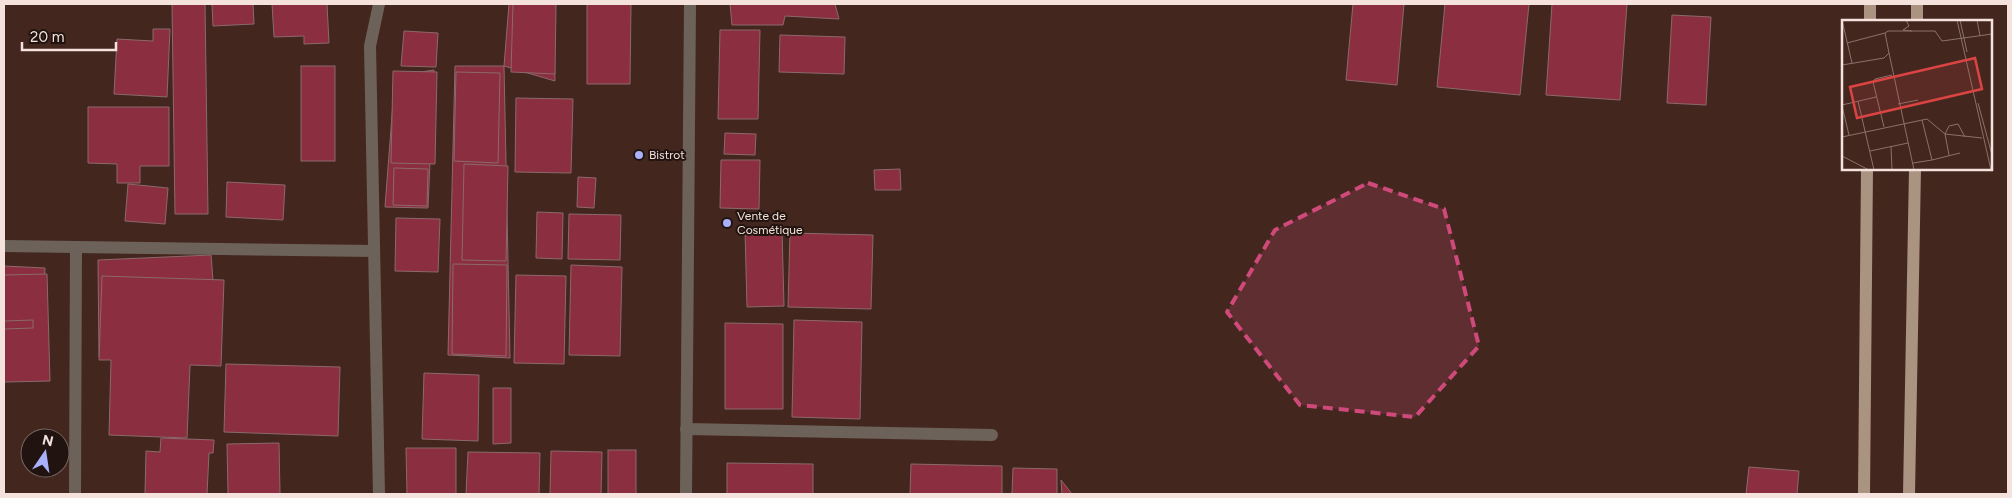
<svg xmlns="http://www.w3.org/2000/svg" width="2012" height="498" font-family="Figtree,sans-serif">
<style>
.building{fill:#8b2e3f;stroke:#8c696c}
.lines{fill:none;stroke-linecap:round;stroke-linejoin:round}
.minor{stroke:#6d6259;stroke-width:12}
.primary{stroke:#aa9381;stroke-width:12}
.marked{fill:#cf4a7b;fill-opacity:0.2;stroke:#cf4a7b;stroke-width:4;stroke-dasharray:10 6;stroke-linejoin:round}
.poi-dot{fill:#a9b0fc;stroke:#211410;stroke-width:2}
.labels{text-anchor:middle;stroke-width:4;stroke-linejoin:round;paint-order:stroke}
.poi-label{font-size:12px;fill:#f5e2dc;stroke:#211410;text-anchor:start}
.inset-road{fill:none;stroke:#8a726b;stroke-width:1}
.view{fill:#db4443;fill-opacity:0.15;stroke:#db4443;stroke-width:2.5}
.inset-edge{fill:none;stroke:#f5e2dc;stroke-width:2.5}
</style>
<rect width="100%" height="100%" fill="#43271f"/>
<!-- building -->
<g class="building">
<path d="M172 4H205L208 214H175Z"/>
<path d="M212 4H253L254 24 213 26Z"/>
<path d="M272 4H327L329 43 304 44V36L274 37Z"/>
<path d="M509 4H553L555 81 504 66Z"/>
<path d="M513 4H556L555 74 511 72Z"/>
<path d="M587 4H631L630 84H587Z"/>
<path d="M730 4H835L839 19 785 16 783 25H732Z"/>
<path d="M1353 4H1404L1397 85 1346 80Z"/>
<path d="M1445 4H1529L1520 95 1437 87Z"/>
<path d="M1552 4H1627L1620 100 1546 95Z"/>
<path d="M1672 15 1711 17 1706 105 1667 103Z"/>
<path d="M153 29H170L167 97 114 94 117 39 153 41Z"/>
<path d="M720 30H760L758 119H718Z"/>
<path d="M404 31 438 33 436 67 401 66Z"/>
<path d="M780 35 845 37 844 74 779 72Z"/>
<rect x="301" y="66" width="34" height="95"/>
<path d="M455 66H504L510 358 448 355Z"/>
<path d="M434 70 428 208 385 207 395 76Z"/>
<path d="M393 71 437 72 435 164 391 163Z"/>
<path d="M456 72 500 73 498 163 454 161Z"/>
<path d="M516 98 573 99 571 173 515 172Z"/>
<path d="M88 107H169V166H140V183H117V164L88 163Z"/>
<path d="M725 133 756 134 755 155 724 154Z"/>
<path d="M721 160H760L759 209 720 208Z"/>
<path d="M464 164 508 166 506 261 462 260Z"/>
<path d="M394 168 428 169 427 206 393 205Z"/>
<path d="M900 169 901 190H875L874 170Z"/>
<path d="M578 177 596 178 594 208 577 207Z"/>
<path d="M227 182 285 185 283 220 226 217Z"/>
<path d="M128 184 168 188 165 224 125 221Z"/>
<path d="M537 212 563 213 562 259 536 258Z"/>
<path d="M569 214 621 215 620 260 568 259Z"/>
<path d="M396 218 440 219 438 272 395 271Z"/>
<path d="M782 229 784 306 747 307 745 230Z"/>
<path d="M790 233 873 235 871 309 788 307Z"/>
<path d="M211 255 219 356 99 357 98 260Z"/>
<path d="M453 264 507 265 506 356 452 354Z"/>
<path d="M571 265 622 267 620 356 569 355Z"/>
<path d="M4 266 45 268 41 372 4 371Z"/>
<path d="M47 274 50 381 4 382V329L33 328V320L4 321V275Z"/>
<path d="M516 275 566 276 564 364 514 363Z"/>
<path d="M102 276 224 280 221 366 190 365 187 438 109 435 111 360H99Z"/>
<path d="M794 320 862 322 860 419 792 417Z"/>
<path d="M725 323 783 324V409H725Z"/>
<path d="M226 364 340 367 338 436 224 432Z"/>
<path d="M424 373 479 375 478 441 422 439Z"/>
<path d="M493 388H511V443L493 444Z"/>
<path d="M161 438 214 440 213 453H209L207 494H145L146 451 160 452Z"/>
<path d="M279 443 280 494H228L227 444Z"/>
<path d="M406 448H456V494H407Z"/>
<rect x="608" y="450" width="28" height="44"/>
<path d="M551 451 602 452 601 494H550Z"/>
<path d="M468 452 540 453 539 494H466Z"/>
<path d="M727 463 813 464V494H727Z"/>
<path d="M911 464 1002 466V494H910Z"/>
<path d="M1749 467 1799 471 1797 494H1746Z"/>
<path d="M1013 468 1057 469V494H1012Z"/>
<path d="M1061 480 1072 494H1062Z"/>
</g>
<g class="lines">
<!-- minor -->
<g class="minor">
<path d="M4 246 374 251"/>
<path d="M686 429 992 435"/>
<path d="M75 494 76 247"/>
<path d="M379 494 370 46 379 4"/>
<path d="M686 494 690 4"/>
</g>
<!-- primary -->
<g class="primary">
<path d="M1870 21V4"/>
<path d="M1917 21V4"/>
<path d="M1864 494 1867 169"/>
<path d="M1909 494 1915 169"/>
</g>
</g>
<!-- marked area -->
<path class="marked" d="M1368 183 1444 209 1479 346 1415 417 1300 405 1227 312 1275 230Z"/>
<!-- markers -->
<g class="poi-dot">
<circle cx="639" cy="155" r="5"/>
<circle cx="727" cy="223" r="5"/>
</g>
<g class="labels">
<!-- poi labels -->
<g class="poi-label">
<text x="649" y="159">Bistrot</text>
<text x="737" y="220">Vente de<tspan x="737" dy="14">Cosmétique</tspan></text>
</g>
</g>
<!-- overview -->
<g transform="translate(1842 20)">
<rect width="150" height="150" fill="#43271f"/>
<path class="inset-road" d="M0 0 10 43M64 0 67 6 61 10 70 11M115 0 149 150M118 0 125 32M135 0 138 16M5 23 43 13M47 33 43 13 46 11H93L100 21 150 14M0 45 42 38 47 33 72 150M16 81 32 150M136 83 150 135M56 84 76 80M0 85 34 77M0 86 7 115M42 107 31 62 33 59 50 55M0 117 85 99 103 114 140 118M49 126 50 150M28 131 66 123M107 135 103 114 107 106 116 104 123 117M0 136 27 150M90 140 118 133M71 143 90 140 80 100"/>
<path class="view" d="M133 38 140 69 15 98 8 67Z"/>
<rect width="150" height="150" class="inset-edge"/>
</g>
<!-- border -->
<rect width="2012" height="498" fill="none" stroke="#f5e2dc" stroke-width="10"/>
<!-- north arrow -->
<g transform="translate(45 453) rotate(13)"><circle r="24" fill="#211410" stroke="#766662"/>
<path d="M0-4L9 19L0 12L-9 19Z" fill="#a9b0fc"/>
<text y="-8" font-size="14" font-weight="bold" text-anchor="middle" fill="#f5e2dc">N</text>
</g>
<!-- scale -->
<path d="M22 42v8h94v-8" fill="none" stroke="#f5e2dc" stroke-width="2.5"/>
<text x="30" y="42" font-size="15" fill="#f5e2dc" stroke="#211410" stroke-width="4" paint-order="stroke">20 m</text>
</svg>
